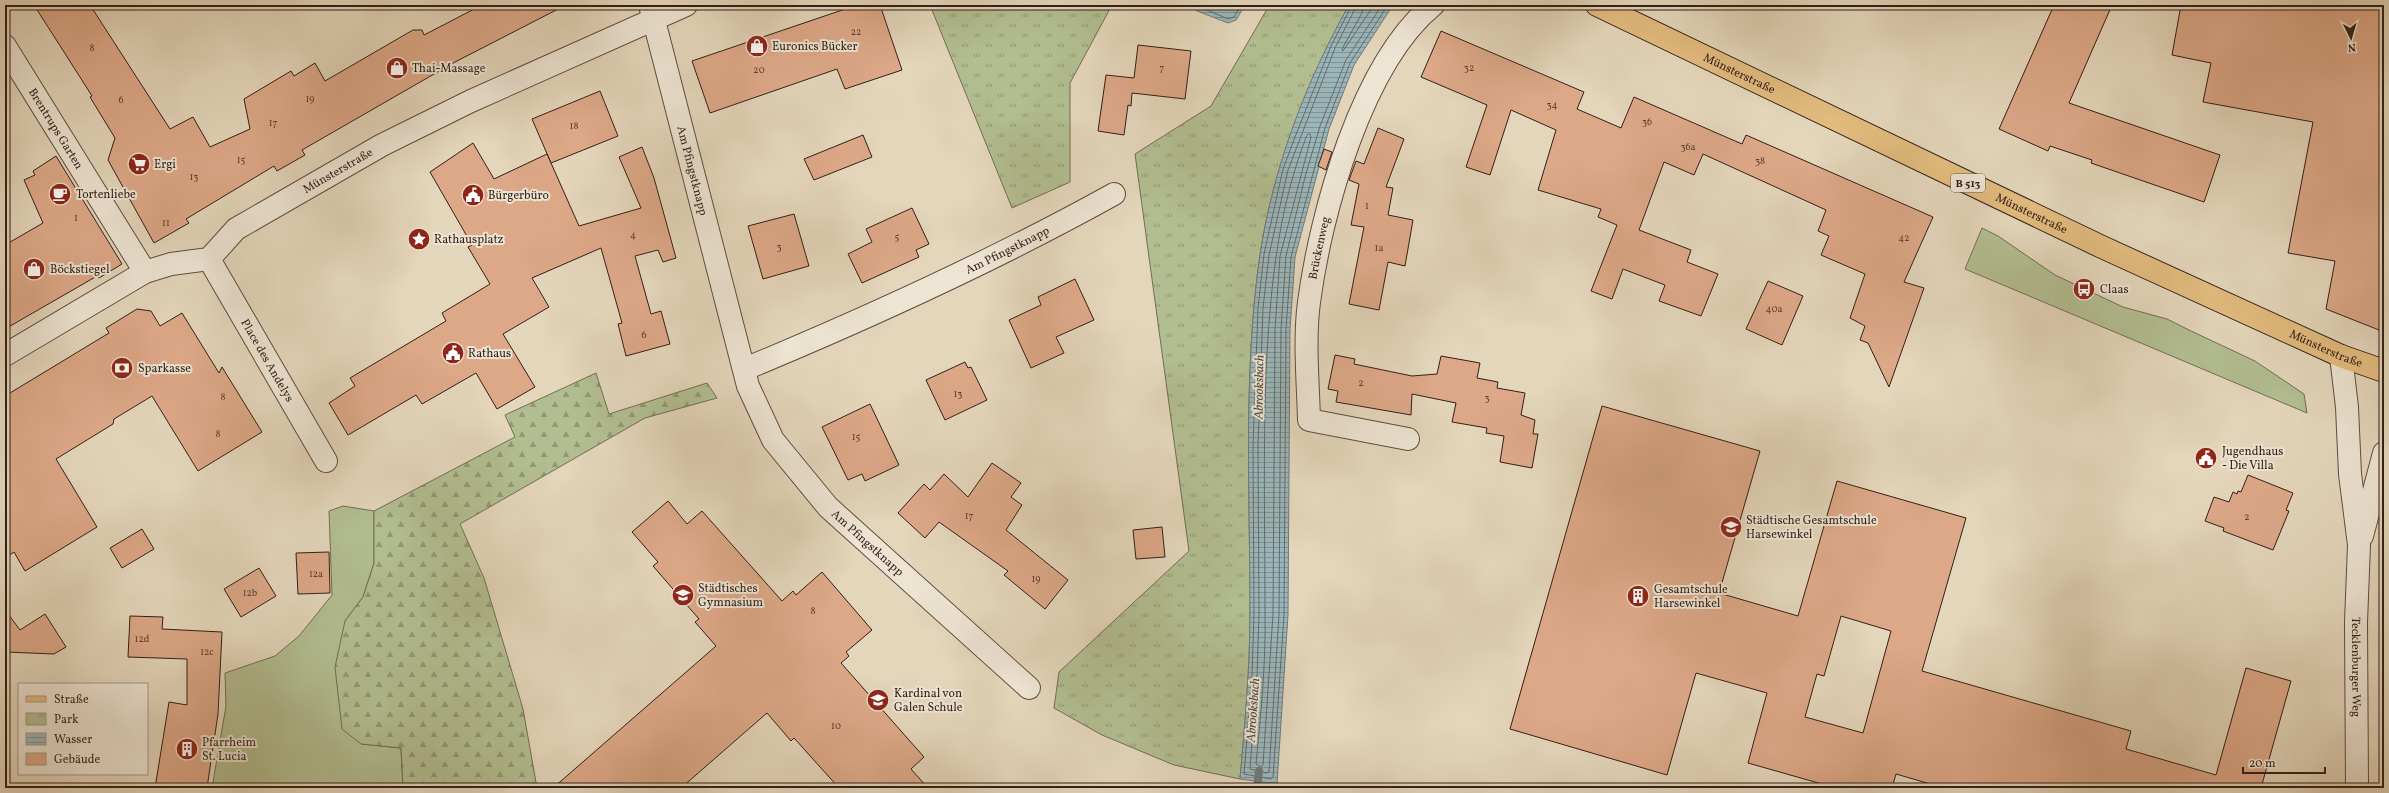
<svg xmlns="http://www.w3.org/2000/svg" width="2389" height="793" font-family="Vollkorn,serif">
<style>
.green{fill:#b2be91;stroke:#726e54}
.forest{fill:url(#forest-firs);stroke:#726e54}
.park{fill:url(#park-tufts);stroke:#726e54}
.water{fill:url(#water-rules);stroke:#707a79}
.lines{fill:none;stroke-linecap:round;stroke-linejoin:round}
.shore{stroke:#666a68;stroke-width:1}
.stream{stroke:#707a79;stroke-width:8}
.building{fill:#dda888;stroke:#321f17;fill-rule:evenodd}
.minor-casing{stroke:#5e4d40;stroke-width:24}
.major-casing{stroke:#321f17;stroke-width:24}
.minor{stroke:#ede4d3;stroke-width:22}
.major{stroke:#e2bb7e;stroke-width:22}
.labels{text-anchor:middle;stroke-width:4;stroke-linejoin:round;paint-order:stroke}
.number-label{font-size:10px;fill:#5d4133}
.shield{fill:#ede4d3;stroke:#6a5a4f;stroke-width:1}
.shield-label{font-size:11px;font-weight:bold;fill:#321f17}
.poi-label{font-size:12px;fill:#321f17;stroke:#ede4d3;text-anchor:start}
.street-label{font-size:12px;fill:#321f17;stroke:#ede4d3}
.water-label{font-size:13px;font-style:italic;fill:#514c48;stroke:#ede4d3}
</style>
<defs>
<pattern id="forest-firs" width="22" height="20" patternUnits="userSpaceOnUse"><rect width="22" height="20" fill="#b2be91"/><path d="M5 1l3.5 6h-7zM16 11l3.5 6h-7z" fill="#919a75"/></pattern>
<pattern id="park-tufts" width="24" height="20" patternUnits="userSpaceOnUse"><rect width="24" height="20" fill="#b2be91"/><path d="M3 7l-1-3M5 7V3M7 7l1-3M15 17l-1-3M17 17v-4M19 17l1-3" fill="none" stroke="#919a75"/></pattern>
<pattern id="water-rules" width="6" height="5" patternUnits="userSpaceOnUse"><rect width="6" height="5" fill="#9ab6ba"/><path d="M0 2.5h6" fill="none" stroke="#7e9396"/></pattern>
</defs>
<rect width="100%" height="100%" fill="#e4d6bb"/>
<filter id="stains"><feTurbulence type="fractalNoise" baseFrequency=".005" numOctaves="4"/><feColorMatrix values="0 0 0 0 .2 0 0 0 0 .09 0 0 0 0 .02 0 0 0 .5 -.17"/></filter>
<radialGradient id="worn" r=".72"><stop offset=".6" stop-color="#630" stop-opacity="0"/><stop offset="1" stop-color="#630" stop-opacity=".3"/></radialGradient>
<!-- green -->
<g class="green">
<path d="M1982 228 1998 236 2055 275 2123 307 2167 319 2191 331 2255 361 2304 394 2307 413 1965 269Z"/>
<path d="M343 506 374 511V563L363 597 345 621 361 744 401 748 403 788H212L226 706 225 673 275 656 299 636 332 595 329 511Z"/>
</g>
<!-- forest -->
<path class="forest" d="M596 373 609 414 707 383 717 398 645 418 460 524 484 578 523 709 537 788H403L401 748 361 744 342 729 335 667 345 621 363 597 374 563V511L515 437 505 415Z"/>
<!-- park -->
<g class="park">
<path d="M930 5H1112L1070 83V182L1012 208Z"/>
<path d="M1266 5H1349C1307 81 1273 168 1260 255 1243 373 1250 493 1250 612 1250 668 1245 723 1240 779L1174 765 1102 735 1054 708 1059 672 1189 551 1135 154 1211 106 1266 11Z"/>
</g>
<!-- water -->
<g class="water">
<path d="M1189 5H1245L1236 20 1228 23 1197 11Z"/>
<path d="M1349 5H1393L1354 65 1329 129 1295 257 1290 329 1288 615 1277 784 1240 779C1245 723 1250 668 1250 612 1250 493 1243 373 1260 255 1273 168 1306 81 1349 5Z"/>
</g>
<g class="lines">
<!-- shore -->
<g class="shore">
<path d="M1195 5 1228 19 1234 17 1241 5"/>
<path d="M1352 5 1331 46 1295 137 1283 169 1264 254 1258 308 1253 445 1254 614 1252 676 1244 774 1271 779 1273 777 1284 615 1286 329 1291 257 1325 128 1350 63 1388 5"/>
<path d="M1357 5 1335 48 1288 170 1269 255 1263 308 1258 445 1259 614 1257 677 1250 769 1266 773 1269 772 1279 615 1281 329 1286 256 1305 177 1320 126 1346 60 1382 5"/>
<path d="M1363 5 1362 13 1342 49 1343 51 1374 5"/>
<path d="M1310 134 1311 137 1280 256 1275 329 1273 614 1263 765 1261 767 1256 764C1261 713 1266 663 1265 612 1265 532 1263 452 1266 373 1270 292 1277 211 1307 135Z"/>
</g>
<!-- stream -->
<path class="stream" d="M1257 788 1259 771"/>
</g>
<!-- building -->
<g class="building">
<path d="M34 5H90L170 129 193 117 210 147 250 129 244 99 291 71 294 76 315 63 325 81 413 30H422L424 35 482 5H566L455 62 302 150 305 155 277 171 274 166 186 219 189 223 154 243 108 160 115 138 90 97 92 96Z"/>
<path d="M857 5H880L902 70 845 89 837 69 710 113 692 61Z"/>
<path d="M2054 5H2112L2069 103 2220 155 2204 202 2091 163 2092 160 2050 146 2048 151 1999 129Z"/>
<path d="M2181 5H2384V332L2326 309 2335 261 2288 253 2313 122 2203 102 2211 63 2172 55Z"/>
<path d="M1441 31 1584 92 1577 109 1621 128 1634 97 1742 144 1746 135 1933 217 1904 282 1924 288 1889 387 1868 343 1860 340 1865 326 1850 318 1865 274 1821 255 1829 236 1818 231 1826 210 1703 154 1694 175 1664 162 1639 230 1691 250 1687 262 1718 274 1701 316 1659 301 1665 285 1623 269 1612 299 1591 291 1617 225 1598 217 1601 209 1538 190 1556 130 1511 110 1490 175 1466 167 1487 105 1421 77Z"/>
<path d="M1138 45 1191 51 1185 99 1132 93 1131 106 1128 105 1124 135 1098 131 1106 75 1134 78Z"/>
<path d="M600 91 618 136 551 163 532 119Z"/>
<path d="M1378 128 1404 139 1386 187 1393 188 1388 215 1413 220 1405 266 1388 262 1379 310 1349 304 1364 227 1351 225 1359 184 1349 180 1356 161 1364 164Z"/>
<path d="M863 135 872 157 814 180 804 159Z"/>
<path d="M473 143 494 179 547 154 579 226 641 208 619 157 642 147 654 178 676 258 663 262 658 250 635 256 651 314 661 311 670 344 626 356 618 324 622 323 601 248 532 278 549 307 503 334 535 387 497 409 476 373 422 404 416 395 348 435 329 403 355 386 350 378 446 321 442 313 490 284 468 247 472 245 430 172Z"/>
<path d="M1324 149 1332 152 1326 170 1318 166Z"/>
<path d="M56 156 122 264 99 278 97 276 5 329V245L43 223 24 180 35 175 33 171Z"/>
<path d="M912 208 929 244 916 250 919 257 862 283 848 254 872 242 866 229Z"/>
<path d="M794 214 809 266 763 279 748 226Z"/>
<path d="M1075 279 1094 320 1056 337 1064 353 1031 368 1009 320 1041 305 1038 297Z"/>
<path d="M1768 281 1803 296 1782 345 1746 329Z"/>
<path d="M137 309 151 311 160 326 182 313 219 373 222 367 262 432 198 471 152 396 114 419 113 424 56 459 97 527 25 571 14 552 5 558V396L109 333 106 328Z"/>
<path d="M1335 355 1355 359 1354 364 1412 376 1437 374 1441 356 1480 363 1477 378 1498 382 1497 388 1525 393 1521 415 1535 420 1533 434H1538L1532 468 1500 462 1504 436 1486 433 1487 428 1452 422 1456 403 1412 394 1411 415 1336 402 1338 391 1328 389Z"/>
<path d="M965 362 968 368 971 367 987 400 945 420 926 380Z"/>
<path d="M870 404 899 465 865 481 862 474 848 480 822 427Z"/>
<path d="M1602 406 1760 451 1719 593 1798 616 1837 481 1966 518 1922 671 2131 731 2126 749 2216 775 2246 668 2291 681 2261 788H1944L1896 774 1892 788H1836L1748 763 1767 693 1696 673 1667 775 1510 729ZM1841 616 1891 631 1863 733 1805 717 1817 674 1824 676Z"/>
<path d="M992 463 1021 483 1011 497 1022 505 1006 530 1068 580 1045 609 1004 575 1008 571 939 522 925 538 898 513 924 484 930 490 944 474 968 497Z"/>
<path d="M2248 475 2293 493 2286 510 2289 511 2273 550 2223 531 2224 528 2205 521 2214 497 2229 502 2233 492 2237 494 2238 491 2241 492Z"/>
<path d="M668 501 687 524 702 511 782 601 793 591 796 595 822 572 872 630 846 652 849 656 841 663 924 757 911 769 928 788H839L794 738 791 741 767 713 681 788H553L716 646 695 622 699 619 653 566 658 562 632 532Z"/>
<path d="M1162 527 1165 557 1136 559 1133 530Z"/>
<path d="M142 529 154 549 122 568 110 548Z"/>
<path d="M329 552 330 593 298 594 296 553Z"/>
<path d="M259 568 276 596 241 617 224 589Z"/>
<path d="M5 610 20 630 45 614 66 647 54 654 5 652Z"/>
<path d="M130 616 163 617 162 629 222 632 218 714 207 788H155L169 702 187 705V659L128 657Z"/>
</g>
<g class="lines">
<!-- minor casing -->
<g class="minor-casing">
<g id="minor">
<path id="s1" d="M650 5 748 386 773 440 828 507 1029 688"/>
<path id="s2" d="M5 46 145 272"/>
<path id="s3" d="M209 259 326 461"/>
<path id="s4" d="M5 355 145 272 171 264 209 259 236 229 382 145 471 101 686 5"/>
<path id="s5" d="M2341 356 2347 407 2350 474 2359 545 2356 622 2357 788"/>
<path id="s6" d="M745 369C870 317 995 260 1114 194"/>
<path id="s7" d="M1408 439 1309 420C1308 381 1304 340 1309 302 1321 212 1362 63 1433 5"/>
<path d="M2362 536 2384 453"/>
</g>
</g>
<!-- major casing -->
<g class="major-casing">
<g id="major">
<path id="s8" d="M1597 5 2102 247 2341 356 2384 371"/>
</g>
</g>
<!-- minor -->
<use href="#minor" class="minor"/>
<!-- major -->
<use href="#major" class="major"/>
</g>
<!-- icons -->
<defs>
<g id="shop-disc" transform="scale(1.15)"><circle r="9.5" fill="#8f2418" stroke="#ede4d3"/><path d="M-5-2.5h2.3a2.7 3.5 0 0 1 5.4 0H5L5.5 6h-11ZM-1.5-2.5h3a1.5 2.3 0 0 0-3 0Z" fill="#fff"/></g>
<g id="supermarket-disc" transform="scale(1.15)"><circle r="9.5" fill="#8f2418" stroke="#ede4d3"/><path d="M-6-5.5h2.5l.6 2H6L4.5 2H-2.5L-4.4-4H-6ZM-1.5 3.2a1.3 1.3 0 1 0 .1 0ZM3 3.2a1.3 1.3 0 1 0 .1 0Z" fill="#fff"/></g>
<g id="cafe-disc" transform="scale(1.15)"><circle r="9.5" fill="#8f2418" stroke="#ede4d3"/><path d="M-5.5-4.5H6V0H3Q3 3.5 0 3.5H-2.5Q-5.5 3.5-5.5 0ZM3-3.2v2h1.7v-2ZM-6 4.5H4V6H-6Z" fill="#fff"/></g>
<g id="civic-disc" transform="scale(1.15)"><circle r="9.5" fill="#8f2418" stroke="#ede4d3"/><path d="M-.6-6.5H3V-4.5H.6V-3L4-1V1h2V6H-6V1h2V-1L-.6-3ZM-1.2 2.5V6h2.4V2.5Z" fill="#fff"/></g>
<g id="sight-disc" transform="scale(1.15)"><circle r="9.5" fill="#8f2418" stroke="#ede4d3"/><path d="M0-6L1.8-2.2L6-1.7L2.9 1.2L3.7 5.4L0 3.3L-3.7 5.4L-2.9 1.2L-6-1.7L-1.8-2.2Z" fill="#fff"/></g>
<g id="bus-disc" transform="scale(1.15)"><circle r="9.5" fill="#8f2418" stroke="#ede4d3"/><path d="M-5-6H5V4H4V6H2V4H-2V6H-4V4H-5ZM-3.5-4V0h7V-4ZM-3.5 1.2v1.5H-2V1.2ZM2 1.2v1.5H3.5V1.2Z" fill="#fff"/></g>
<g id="bank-disc" transform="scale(1.15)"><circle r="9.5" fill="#8f2418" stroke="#ede4d3"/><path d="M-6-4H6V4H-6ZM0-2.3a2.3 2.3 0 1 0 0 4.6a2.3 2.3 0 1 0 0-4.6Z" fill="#fff"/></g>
<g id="school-disc" transform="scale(1.15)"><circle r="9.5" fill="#8f2418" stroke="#ede4d3"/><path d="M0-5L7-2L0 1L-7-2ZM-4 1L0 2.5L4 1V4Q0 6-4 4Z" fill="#fff"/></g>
<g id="building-disc" transform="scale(1.15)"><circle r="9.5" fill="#8f2418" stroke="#ede4d3"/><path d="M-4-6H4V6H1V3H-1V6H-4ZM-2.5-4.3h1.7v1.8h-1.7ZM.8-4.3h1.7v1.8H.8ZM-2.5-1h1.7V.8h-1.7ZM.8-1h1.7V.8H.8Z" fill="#fff"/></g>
</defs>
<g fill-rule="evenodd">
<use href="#shop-disc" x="757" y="46"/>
<use href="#shop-disc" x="397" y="68"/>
<use href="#supermarket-disc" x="139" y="164"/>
<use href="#cafe-disc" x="60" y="194"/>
<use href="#civic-disc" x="473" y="195"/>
<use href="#sight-disc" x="419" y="239"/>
<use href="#shop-disc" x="34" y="269"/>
<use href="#bus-disc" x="2084" y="289"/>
<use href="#civic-disc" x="453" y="353"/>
<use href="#bank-disc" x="122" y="368"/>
<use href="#civic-disc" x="2206" y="458"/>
<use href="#school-disc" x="1731" y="527"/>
<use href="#school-disc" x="683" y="595"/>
<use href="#building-disc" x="1638" y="596"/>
<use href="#school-disc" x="878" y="700"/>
<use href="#building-disc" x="187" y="749"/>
</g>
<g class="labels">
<!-- number labels -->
<g class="number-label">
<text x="856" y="35">22</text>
<text x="92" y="51">8</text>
<text x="1162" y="71">7</text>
<text x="1469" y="71">32</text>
<text x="759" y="73">20</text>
<text x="310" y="102">19</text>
<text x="121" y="103">6</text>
<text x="1552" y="108">34</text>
<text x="1647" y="125">36</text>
<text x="273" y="126">17</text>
<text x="574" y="129">18</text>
<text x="1688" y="150">36a</text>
<text x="241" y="163">15</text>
<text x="1760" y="164">38</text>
<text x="194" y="180">13</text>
<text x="1367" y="209">1</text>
<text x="76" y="221">1</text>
<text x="166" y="226">11</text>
<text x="633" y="238">4</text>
<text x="897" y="240">5</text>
<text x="1904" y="241">42</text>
<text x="779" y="250">3</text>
<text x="1379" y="251">1a</text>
<text x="1774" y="312">40a</text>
<text x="644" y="338">6</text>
<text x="1361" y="386">2</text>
<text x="958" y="397">13</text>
<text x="223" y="400">8</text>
<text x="1487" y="401">3</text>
<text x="218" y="437">8</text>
<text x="856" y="440">15</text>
<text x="969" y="519">17</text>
<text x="2247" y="520">2</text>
<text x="316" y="577">12a</text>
<text x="1036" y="582">19</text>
<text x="250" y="596">12b</text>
<text x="813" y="614">8</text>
<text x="142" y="642">12d</text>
<text x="207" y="655">12c</text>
<text x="836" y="729">10</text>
</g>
<!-- shield labels -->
<rect class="shield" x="1951" y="174" width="34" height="18" rx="3"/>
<g class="shield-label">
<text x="1968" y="187">B 513</text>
</g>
<!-- poi labels -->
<g class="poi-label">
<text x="772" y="50">Euronics Bücker</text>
<text x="412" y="72">Thai-Massage</text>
<text x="154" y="168">Ergi</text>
<text x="76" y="198">Tortenliebe</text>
<text x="488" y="199">Bürgerbüro</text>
<text x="434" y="243">Rathausplatz</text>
<text x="50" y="273">Böckstiegel</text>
<text x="2100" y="293">Claas</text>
<text x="468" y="357">Rathaus</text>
<text x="138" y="372">Sparkasse</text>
<text x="2222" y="455">Jugendhaus<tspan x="2222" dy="14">- Die Villa</tspan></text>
<text x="1746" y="524">Städtische Gesamtschule<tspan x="1746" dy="14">Harsewinkel</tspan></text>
<text x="698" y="592">Städtisches<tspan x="698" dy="14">Gymnasium</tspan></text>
<text x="1654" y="593">Gesamtschule<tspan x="1654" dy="14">Harsewinkel</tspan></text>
<text x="894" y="697">Kardinal von<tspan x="894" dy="14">Galen Schule</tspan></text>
<text x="202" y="746">Pfarrheim<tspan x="202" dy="14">St. Lucia</tspan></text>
</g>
<!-- street labels -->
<g class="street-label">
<text dy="4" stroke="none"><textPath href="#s8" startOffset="158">Münsterstraße</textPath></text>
<text dy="4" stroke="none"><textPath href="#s2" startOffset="97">Brentrups Garten</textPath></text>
<text dy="4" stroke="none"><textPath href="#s4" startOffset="386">Münsterstraße</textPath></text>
<text dy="4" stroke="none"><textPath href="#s1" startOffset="171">Am Pfingstknapp</textPath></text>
<text dy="4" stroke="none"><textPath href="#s8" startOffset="482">Münsterstraße</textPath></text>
<text dy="4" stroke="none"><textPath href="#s7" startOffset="274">Brückenweg</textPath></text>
<text dy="4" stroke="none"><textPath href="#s6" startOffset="288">Am Pfingstknapp</textPath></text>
<text dy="4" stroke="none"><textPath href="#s8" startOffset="806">Münsterstraße</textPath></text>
<text dy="4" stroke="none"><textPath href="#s3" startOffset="117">Place des Andelys</textPath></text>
<text dy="4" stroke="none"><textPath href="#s1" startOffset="593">Am Pfingstknapp</textPath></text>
<text dy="4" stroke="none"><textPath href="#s5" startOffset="312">Tecklenburger Weg</textPath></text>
</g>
<!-- water labels -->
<g class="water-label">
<text transform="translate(1258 387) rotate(-89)" y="5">Abrooksbach</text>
<text transform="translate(1252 710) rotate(-86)" y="5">Abrooksbach</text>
</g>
</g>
<!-- margin -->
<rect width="2389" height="793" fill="none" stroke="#e4d6bb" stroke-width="20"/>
<rect x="6" y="6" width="2377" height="781" fill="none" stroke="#321f17" stroke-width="2"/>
<rect x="10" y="10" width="2369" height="773" fill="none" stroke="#321f17"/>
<!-- legend -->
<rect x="18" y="683" width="130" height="92" fill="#ede4d3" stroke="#a29588"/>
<rect x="26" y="696" width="20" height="6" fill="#e2bb7e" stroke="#a29588"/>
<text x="54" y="703" font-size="12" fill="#321f17">Straße</text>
<rect x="26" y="713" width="20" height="12" fill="url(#park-tufts)" stroke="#a29588"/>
<text x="54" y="723" font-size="12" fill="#321f17">Park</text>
<rect x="26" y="733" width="20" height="12" fill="url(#water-rules)" stroke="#a29588"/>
<text x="54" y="743" font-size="12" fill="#321f17">Wasser</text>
<rect x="26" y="753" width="20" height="12" fill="#dda888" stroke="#a29588"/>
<text x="54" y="763" font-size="12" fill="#321f17">Gebäude</text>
<!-- north arrow -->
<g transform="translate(2351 38) rotate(175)" stroke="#ede4d3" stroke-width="3" paint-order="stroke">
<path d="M0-3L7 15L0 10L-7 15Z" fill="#321f17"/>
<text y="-6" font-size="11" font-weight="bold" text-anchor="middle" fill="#321f17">N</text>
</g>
<!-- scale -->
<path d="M2243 767v6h82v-6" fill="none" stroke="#321f17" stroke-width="2"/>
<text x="2249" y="767" font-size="12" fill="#321f17" stroke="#ede4d3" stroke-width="3" paint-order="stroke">20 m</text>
<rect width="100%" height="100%" filter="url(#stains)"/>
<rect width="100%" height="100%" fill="url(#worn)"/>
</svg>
